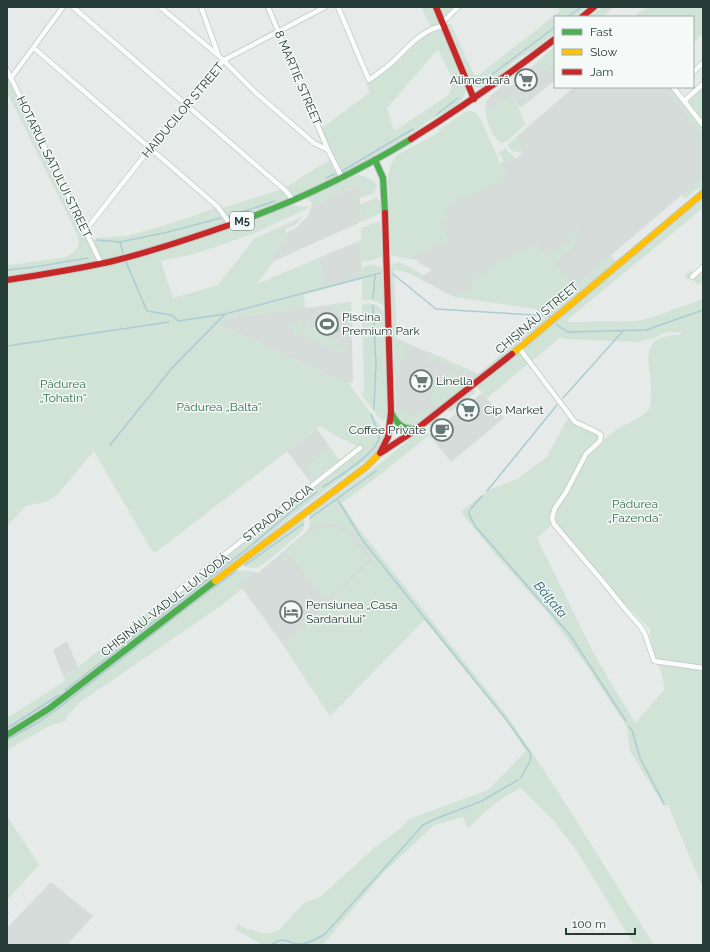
<svg xmlns="http://www.w3.org/2000/svg" width="710" height="952" font-family="Raleway,sans-serif">
<style>
.built{fill:#d5dcd9}
.green{fill:#d1e2d7;fill-rule:evenodd}
.water{fill:#acccd4}
.lines{fill:none;stroke-linecap:round;stroke-linejoin:round}
.stream{stroke:#acccd4;stroke-width:1.5}
.street-casing{stroke:#c3c8c6;stroke-width:6}
.fast-casing{stroke:#c3c9c7;stroke-width:8}
.slow-casing{stroke:#c3c9c7;stroke-width:8}
.jam-casing{stroke:#c3c9c7;stroke-width:8}
.street{stroke:#fbfcfc;stroke-width:4.5}
.fast{stroke:#4caf50;stroke-width:6}
.slow{stroke:#ffc107;stroke-width:6}
.jam{stroke:#c62828;stroke-width:6}
.labels{text-anchor:middle;stroke-width:3;stroke-linejoin:round;paint-order:stroke}
.shield{fill:#f5f9f7;stroke:#647571;stroke-width:1}
.shield-label{font-size:11px;font-weight:bold;fill:#263c37}
.street-label{font-size:12px;fill:#263c37;stroke:#f5f9f7}
.poi-label{font-size:12px;fill:#263c37;stroke:#f5f9f7;text-anchor:start}
.park-label{font-size:12px;fill:#346f4e;stroke:#f5f9f7}
.water-label{font-size:13px;font-style:italic;fill:#266172;stroke:#f5f9f7}
</style>
<rect width="100%" height="100%" fill="#e6ebe9"/>
<!-- built -->
<g class="built">
<path d="M555 62V80L523 106 519 107 513 95 490 109 486 102 487 100 491 95 506 83 509 87 528 77 533 73 532 71 540 64 545 70Z"/>
<path d="M574 87H671L675 92 671 96 703 134V177L548 309 467 290 454 297 418 278 432 270 419 263 417 260 391 255 446 205 506 176 500 163 510 159 512 162 523 153 515 138Z"/>
<path d="M359 185 361 222 274 261 271 259 287 237 286 233 296 228 309 215 312 203H320Z"/>
<path d="M361 240 362 276 232 311 255 285Z"/>
<path d="M351 302 353 382 349 384 220 325 224 319Z"/>
<path d="M393 337 481 375 416 424 411 425 396 415Z"/>
<path d="M482 393 504 418 451 462 429 435Z"/>
<path d="M317 429 339 460 311 483 287 451Z"/>
<path d="M334 509 424 619 330 716 284 646 239 584 249 576V571L258 573 308 530 309 527 313 526Z"/>
<path d="M67 641 78 667 63 676 53 650Z"/>
<path d="M51 882 93 916 67 945H7V928Z"/>
</g>
<!-- green -->
<g class="green">
<path d="M421 7H433L440 23 431 27Z"/>
<path d="M439 7H451L452 8 456 7 444 19Z"/>
<path d="M556 7H587L575 17H555V33C548 38 541 45 533 50 527 54 521 56 515 61 504 69 490 91 475 87L469 78 446 24H451L474 75H479L560 11Z"/>
<path d="M601 7H613L603 17H589Z"/>
<path d="M648 7H703V34L693 43V17H632Z"/>
<path d="M437 29H443C448 42 468 80 465 93 463 100 457 105 451 109 439 117 428 118 418 129L343 175 321 129 370 92 366 83 388 67 426 34ZM438 49 453 80 449 95 394 131 387 108Z"/>
<path d="M555 46V62L545 70 540 64 532 71 533 73 530 75 527 71Z"/>
<path d="M7 74 89 243 96 261 7 277V265L18 264 67 257 77 249 79 243 76 232 7 92Z"/>
<path d="M703 87V122L687 102Z"/>
<path d="M675 92 703 126V134L670 95Z"/>
<path d="M513 95 525 124 508 141 502 143C491 138 483 113 486 102L490 109Z"/>
<path d="M468 111 475 112 480 118 506 176 505 179 446 205 448 218 440 222 449 240 409 259 391 255 388 178 391 164 397 155 440 132 439 130 462 114Z"/>
<path d="M515 138 523 153 512 151 507 145Z"/>
<path d="M505 148 516 159 511 163 510 159 504 162 499 152Z"/>
<path d="M331 159 339 177 294 197 286 187Z"/>
<path d="M359 175C366 177 373 179 377 185L374 193 360 198 358 185 320 203H312L308 200 309 197 348 178Z"/>
<path d="M703 177V189L702 190 698 188 685 199 682 195Z"/>
<path d="M282 189 290 199 232 222 222 208Z"/>
<path d="M703 196V208L567 320 569 322 637 321 653 317 703 299V888L668 805 664 806 630 751 627 727 587 666 547 612 496 555 461 512 479 497 491 489 517 479 547 457 566 421 569 418 574 423 598 436 599 438 598 441 585 453 565 491 554 507 552 525 537 538 593 652 635 723 664 690C665 670 649 650 650 629L618 597 604 578 573 545 557 525 554 517 557 508C563 496 570 485 576 473 579 468 581 462 585 457 593 448 603 441 612 433 621 425 641 419 648 410 652 405 651 398 651 392 651 363 636 335 680 335L681 332H668L661 334 655 338 637 342 563 339 561 337 531 362 525 351 524 346Z"/>
<path d="M377 198 380 201 381 213 361 222 360 204 373 199Z"/>
<path d="M288 205 308 207V208L253 234 194 254 161 261 173 298 218 285 254 239 304 216 295 225 285 229 287 237 271 259 274 261 256 285 320 258 326 285 362 276V268C368 263 375 264 382 267L384 305 371 300 362 301V279L304 295 305 308 224 319 220 325 349 384 384 431C386 443 376 452 368 459L302 508 258 544 56 700 29 720 7 732V718L65 681 63 676 78 667 315 479 306 467 330 448 339 460 357 446 334 435 320 426 156 552 152 551 94 451 58 494 48 501 26 506 7 526V283L71 272Z"/>
<path d="M215 208 221 214 227 223 187 237 102 260 93 241 97 238 128 236 185 219Z"/>
<path d="M580 219 573 248 555 263 573 287 611 255 616 262 549 319 481 375C463 377 451 364 436 358L433 363 425 360 429 352 478 374 545 317 536 309 454 297 473 287 471 283 473 275 487 273 495 264 537 244 543 253 550 254 570 241Z"/>
<path d="M380 221 382 256C376 259 369 262 362 261L361 246 351 247V245L361 240V228Z"/>
<path d="M400 262 423 275 418 278 407 272 394 270 397 338 408 344 398 371 401 372 399 374 395 373 390 265Z"/>
<path d="M703 269V284L698 285 692 278 686 279 684 276 691 270 693 274Z"/>
<path d="M351 302 352 329 328 305Z"/>
<path d="M368 303 377 305 384 312 387 413 386 418 384 420H381L361 394 364 392 362 306 364 304Z"/>
<path d="M300 321 305 323 298 337 293 334 295 329 289 326 291 323 298 326Z"/>
<path d="M307 323 336 342 333 349 302 336Z"/>
<path d="M338 343 347 349 344 355 335 350Z"/>
<path d="M517 354H520L528 364 487 398 476 386Z"/>
<path d="M449 372 468 379V385L439 406H436L429 401 435 383 447 388 452 376 449 374Z"/>
<path d="M396 381 398 410 415 417 427 408 430 409V413C419 421 408 433 397 419Z"/>
<path d="M473 389 476 392 450 412 447 409Z"/>
<path d="M437 417 441 421 432 428 428 424Z"/>
<path d="M423 428 429 435 386 470 342 503 359 529 506 714 555 787 654 945H634L577 851 552 819 521 788C500 797 484 812 468 829L463 817 434 825 382 874 323 945H263L235 929 239 924 248 930 252 929C259 935 271 934 279 930L304 903 320 897 374 848 401 828 409 819 488 790 526 751 508 723 424 620 330 716 284 646 373 559C363 547 352 526 334 524 326 523 318 526 309 527L310 514 382 462Z"/>
<path d="M304 518V528L301 532C292 540 265 566 255 568 252 568 248 567 245 567L242 563Z"/>
<path d="M325 527H336L347 532 369 559 327 599 284 551 309 530Z"/>
<path d="M233 570 249 571V575L240 584 243 588 222 605 79 703 67 716 65 721 49 726 7 750V738L47 713Z"/>
<path d="M7 816 39 865 7 900Z"/>
</g>
<!-- water -->
<path class="water" d="M326 314 331 317 333 323 339 326 340 329 338 332H334L330 326 318 323V321L319 318Z"/>
<g class="lines">
<!-- stream -->
<g class="stream">
<path d="M568 17 581 7"/>
<path d="M478 84 482 82 555 27"/>
<path d="M437 114 458 98"/>
<path d="M342 171 413 129"/>
<path d="M326 178 335 174"/>
<path d="M229 216 275 201"/>
<path d="M97 240 120 242 168 232 221 218"/>
<path d="M120 242 123 253"/>
<path d="M126 262 147 311 172 315 178 321 225 314 380 273"/>
<path d="M7 270 35 267 88 258"/>
<path d="M393 274 436 309 550 316"/>
<path d="M373 299 375 275"/>
<path d="M373 306 376 364 374 409"/>
<path d="M556 324 567 332 646 330 703 310"/>
<path d="M7 346 169 322"/>
<path d="M563 398 623 331"/>
<path d="M110 445 172 368 225 314"/>
<path d="M323 487C335 479 383 450 379 434L371 414"/>
<path d="M487 491 557 405"/>
<path d="M482 496 469 511C469 517 473 522 476 527L570 635 626 721"/>
<path d="M337 499 363 541 505 718 531 754 530 761 521 778"/>
<path d="M310 518 376 471"/>
<path d="M245 565 303 524"/>
<path d="M65 690 247 549 299 505 317 492"/>
<path d="M9 727 59 695"/>
<path d="M629 727 632 730 640 758 664 804"/>
<path d="M7 740 37 723 56 710 188 607 236 571"/>
<path d="M272 945C284 934 289 945 301 944 310 943 317 939 325 934L423 825 435 819 482 801 518 780"/>
</g>
<!-- street casing -->
<g class="street-casing">
<g id="street">
<path d="M73 7 286 191 293 200"/>
<path d="M160 7 218 55 256 93 314 143 328 150 342 178"/>
<path d="M201 7 218 54"/>
<path d="M268 7 328 150"/>
<path d="M338 7 369 80C376 75 383 70 389 65 405 51 421 29 443 26"/>
<path d="M442 23 458 7"/>
<path d="M34 48 217 206 231 225"/>
<path d="M7 70 101 263"/>
<path d="M693 72 703 63"/>
<path d="M11 78 63 7"/>
<path d="M673 87 703 125"/>
<path d="M684 101 703 84"/>
<path d="M85 231 185 104 224 60 325 7"/>
<path d="M692 277 703 267"/>
<path d="M519 348 575 422 595 431 601 435 600 441 586 454 566 492 555 508 552 518 554 524 604 583 625 609 640 626 645 634 654 661 703 668"/>
<path d="M177 592 360 448"/>
</g>
</g>
<!-- fast casing -->
<g class="fast-casing">
<g id="fast">
<path d="M375 160 383 178 385 213"/>
<path d="M232 224C292 203 357 172 411 139"/>
<path d="M392 414C398 426 404 429 417 429"/>
<path d="M7 735 50 708 215 581"/>
</g>
</g>
<!-- slow casing -->
<g class="slow-casing">
<g id="slow">
<path d="M512 354 703 193"/>
<path d="M215 581 366 467 380 453"/>
</g>
</g>
<!-- jam casing -->
<g class="jam-casing">
<g id="jam">
<path d="M436 7 474 99"/>
<path d="M582 17 594 7"/>
<path d="M411 139C461 108 508 75 555 39"/>
<path d="M7 280C41 275 76 269 109 262 151 252 192 238 232 224"/>
<path d="M382 452 414 431 512 354"/>
<path d="M380 453 388 437 391 412 385 213"/>
</g>
</g>
<!-- street -->
<use href="#street" class="street"/>
<!-- fast -->
<use href="#fast" class="fast"/>
<!-- slow -->
<use href="#slow" class="slow"/>
<!-- jam -->
<use href="#jam" class="jam"/>
</g>
<!-- icons -->
<defs>
<g id="supermarket-ring" transform="scale(1.15)"><circle r="9.5" fill="#f5f9f7" stroke="#697975" stroke-width="1.5"/><path d="M-6-5.5h2.5l.6 2H6L4.5 2H-2.5L-4.4-4H-6ZM-1.5 3.2a1.3 1.3 0 1 0 .1 0ZM3 3.2a1.3 1.3 0 1 0 .1 0Z" fill="#697975"/></g>
<g id="stadium-ring" transform="scale(1.15)"><circle r="9.5" fill="#f5f9f7" stroke="#697975" stroke-width="1.5"/><path d="M0-5a6.5 5 0 1 0 0 10a6.5 5 0 1 0 0-10ZM-3.5-1.8h7v3.6h-7Z" fill="#697975"/></g>
<g id="cafe-ring" transform="scale(1.15)"><circle r="9.5" fill="#f5f9f7" stroke="#697975" stroke-width="1.5"/><path d="M-5.5-4.5H6V0H3Q3 3.5 0 3.5H-2.5Q-5.5 3.5-5.5 0ZM3-3.2v2h1.7v-2ZM-6 4.5H4V6H-6Z" fill="#697975"/></g>
<g id="hotel-ring" transform="scale(1.15)"><circle r="9.5" fill="#f5f9f7" stroke="#697975" stroke-width="1.5"/><path d="M-6-4.5h1.5V1H6V5H4.5V3h-9V5H-6ZM-4 0a1.8 1.8 0 1 1 3.6 0ZM.5 0V-2.5h3Q6-2.5 6 0Z" fill="#697975"/></g>
</defs>
<g fill-rule="evenodd">
<use href="#supermarket-ring" x="526" y="80"/>
<use href="#stadium-ring" x="327" y="324"/>
<use href="#supermarket-ring" x="421" y="381"/>
<use href="#supermarket-ring" x="468" y="410"/>
<use href="#cafe-ring" x="442" y="430"/>
<use href="#hotel-ring" x="291" y="612"/>
</g>
<g class="labels">
<!-- shield labels -->
<rect class="shield" x="230" y="212" width="24" height="18" rx="3"/>
<g class="shield-label">
<text x="242" y="225">M5</text>
</g>
<!-- street labels -->
<g class="street-label">
<text transform="translate(298 78) rotate(67)" y="4">8 MARTIE STREET</text>
<text transform="translate(183 110) rotate(-50)" y="4">HAIDUCILOR STREET</text>
<text transform="translate(54 167) rotate(64)" y="4">HOTARUL SATULUI STREET</text>
<text transform="translate(537 318) rotate(-40)" y="4">CHIȘINĂU STREET</text>
<text transform="translate(278 513) rotate(-38)" y="4">STRADA DACIA</text>
<text transform="translate(165 605) rotate(-38)" y="4">CHIȘINĂU-VADUL LUI VODĂ</text>
</g>
<!-- poi labels -->
<g class="poi-label">
<text x="510" y="84" text-anchor="end">Alimentară</text>
<text x="342" y="321">Piscina<tspan x="342" dy="14">Premium Park</tspan></text>
<text x="436" y="385">Linella</text>
<text x="484" y="414">Cip Market</text>
<text x="426" y="434" text-anchor="end">Coffee Private</text>
<text x="306" y="609">Pensiunea „Casa<tspan x="306" dy="14">Sardarului”</tspan></text>
</g>
<!-- park labels -->
<g class="park-label">
<text x="63" y="388">Pădurea<tspan x="63" dy="14">„Tohatin”</tspan></text>
<text x="219" y="411">Pădurea „Balta”</text>
<text x="635" y="508">Pădurea<tspan x="635" dy="14">„Fazenda”</tspan></text>
</g>
<!-- water labels -->
<g class="water-label">
<text transform="translate(551 599) rotate(50)" y="5">Bălţata</text>
</g>
</g>
<!-- border -->
<rect width="710" height="952" fill="none" stroke="#263c37" stroke-width="16"/>
<!-- legend -->
<rect x="554" y="16" width="140" height="72" fill="#f5f9f7" stroke="#a2adaa"/>
<rect x="562" y="29" width="20" height="6" fill="#4caf50" stroke="#a2adaa"/>
<text x="590" y="36" font-size="12" fill="#263c37">Fast</text>
<rect x="562" y="49" width="20" height="6" fill="#ffc107" stroke="#a2adaa"/>
<text x="590" y="56" font-size="12" fill="#263c37">Slow</text>
<rect x="562" y="69" width="20" height="6" fill="#c62828" stroke="#a2adaa"/>
<text x="590" y="76" font-size="12" fill="#263c37">Jam</text>
<!-- scale -->
<path d="M566 928v6h69v-6" fill="none" stroke="#263c37" stroke-width="2"/>
<text x="572" y="928" font-size="12" fill="#263c37" stroke="#f5f9f7" stroke-width="3" paint-order="stroke">100 m</text>
</svg>
